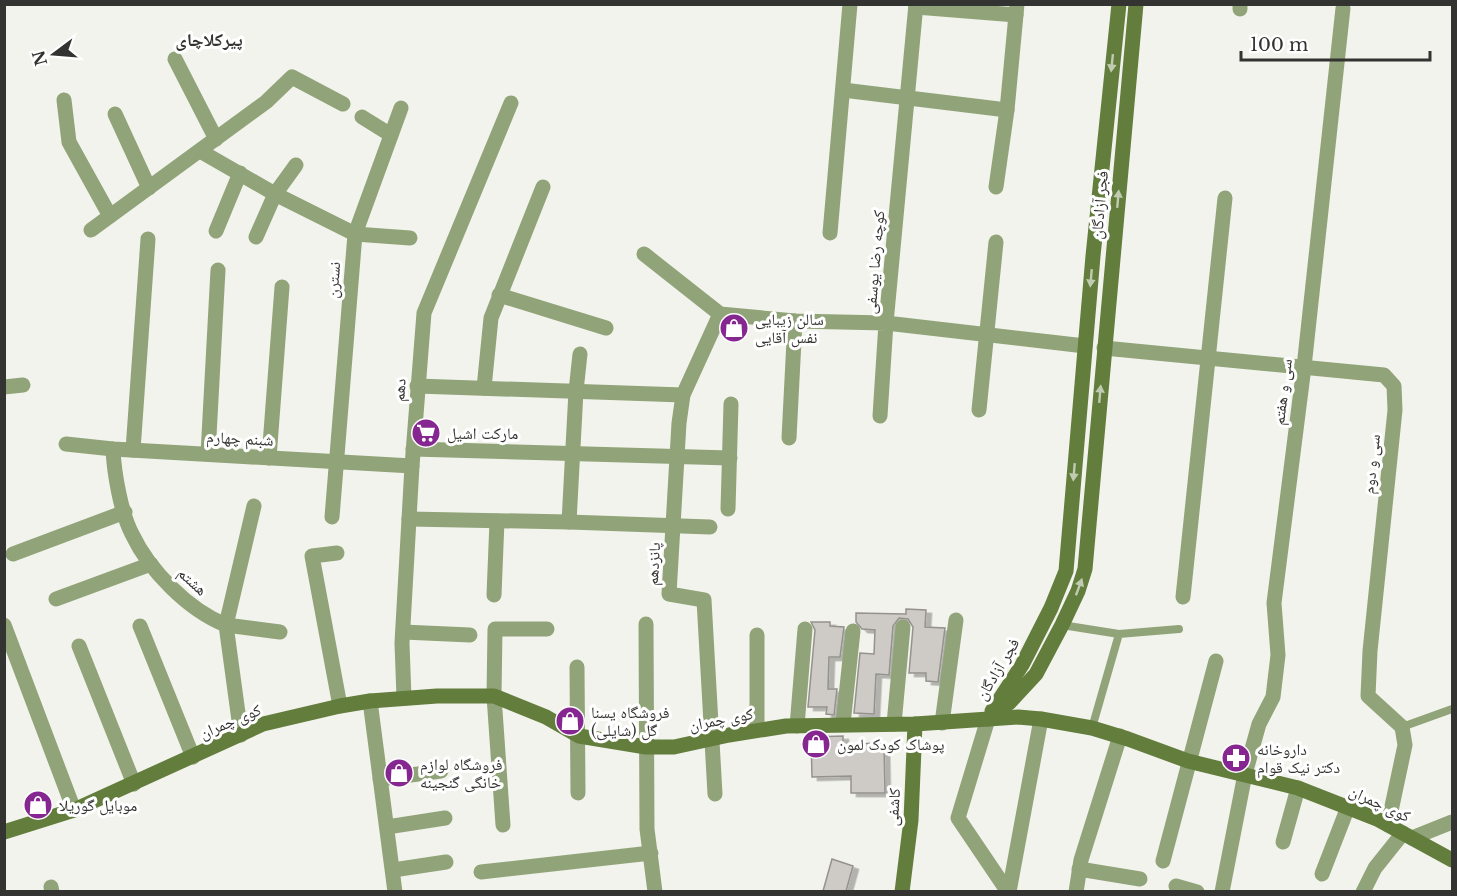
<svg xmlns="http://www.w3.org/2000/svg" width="1457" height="896" font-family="'Libre Baskerville','Noto Naskh Arabic',serif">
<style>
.building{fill:#cecac6;stroke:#95928e;stroke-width:1.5;filter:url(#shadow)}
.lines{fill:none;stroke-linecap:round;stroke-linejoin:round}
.lane{stroke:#91a479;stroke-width:8}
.street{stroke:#91a479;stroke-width:15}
.secondary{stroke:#627d3c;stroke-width:15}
.oneway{fill:#c0cbb1}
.labels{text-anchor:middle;stroke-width:6;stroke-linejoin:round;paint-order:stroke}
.street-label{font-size:16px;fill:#333331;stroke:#fff}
.poi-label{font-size:16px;fill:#333331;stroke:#fff;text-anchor:start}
.neighbourhood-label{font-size:18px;font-weight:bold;fill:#333331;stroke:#fff}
</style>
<defs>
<filter id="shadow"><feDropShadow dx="5.5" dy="3.5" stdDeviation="0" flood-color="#0004"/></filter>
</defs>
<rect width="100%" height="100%" fill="#f3f3ed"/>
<!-- building -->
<g class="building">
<path d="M906 609 926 610 925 627 945 628 938 682 926 681V673H909L913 627 908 619 899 618 893 626 889 675 876 674 874 714 854 713 860 653 874 654 875 630 862 629 856 622V613L906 614Z"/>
<path d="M811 622H830V626L844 627 840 657H829L828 689H837L834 715 826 714 827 707H808L815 630Z"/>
<path d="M843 736V744L884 743 885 793H851V776L812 777 811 737Z"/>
<path d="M832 859 853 866 846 891H823Z"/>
</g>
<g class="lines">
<!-- lane -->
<g class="lane">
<path d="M1062 625 1119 634"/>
<path d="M1402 727 1452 709"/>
<path d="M1092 728 1119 634 1179 629"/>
</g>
<!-- street -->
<g class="street">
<path d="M916 4 886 323 1085 346"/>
<path d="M916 7 1016 15"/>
<path d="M1240 9V4"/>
<path d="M175 59 216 139"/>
<path d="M843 90 1007 110"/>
<path d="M64 100 69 142 110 216"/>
<path d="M115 114 149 188"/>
<path d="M362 117 391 135"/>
<path d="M200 151 275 194 355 234 410 238"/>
<path d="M996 187 1007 110 1017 4"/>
<path d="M91 230 266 102 292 77 343 104"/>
<path d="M216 231 240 173"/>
<path d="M830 233 850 4"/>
<path d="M256 237 275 194 296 165"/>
<path d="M644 254 720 314 795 321 886 323 880 416"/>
<path d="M499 295 606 328"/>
<path d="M1104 348 1384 375 1394 386 1395 410 1370 651 1368 696 1402 727 1405 745 1388 825"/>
<path d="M417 386 683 395"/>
<path d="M4 387 23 385"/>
<path d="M484 388 491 318 543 187"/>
<path d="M979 410 996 242"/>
<path d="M789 438 795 321"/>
<path d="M66 444 113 449 412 466"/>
<path d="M113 449C114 473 121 513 132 534 149 570 188 610 226 625L241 735"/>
<path d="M413 449 730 458"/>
<path d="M133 450 148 239"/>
<path d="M208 454 218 270"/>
<path d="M269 458 282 287"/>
<path d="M254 506 226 625 280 632"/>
<path d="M728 509 731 404"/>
<path d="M332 517 355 234 401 108"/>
<path d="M409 519 569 522 710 527"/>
<path d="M569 522 576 391 580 354"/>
<path d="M337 553 312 556 340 706"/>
<path d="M13 554 125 512"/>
<path d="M494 595 497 521"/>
<path d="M1183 597 1225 198"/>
<path d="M56 599 151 564"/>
<path d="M646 624 647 829 655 892"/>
<path d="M4 625 74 810"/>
<path d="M140 626 193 757"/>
<path d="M403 632 470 635"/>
<path d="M757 635V730"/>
<path d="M79 646 134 784"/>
<path d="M577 667 578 793"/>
<path d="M404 698 402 643 412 466 424 313 511 103"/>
<path d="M370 701 395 892"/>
<path d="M988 719 958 818 1008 892"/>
<path d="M942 723 956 620"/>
<path d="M843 724 853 631"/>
<path d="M894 724 903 627"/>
<path d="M797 726 805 629"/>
<path d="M380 779 441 771"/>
<path d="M715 794 704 600 669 594 679 423 683 395 720 314"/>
<path d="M503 825 494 696 495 629H547"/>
<path d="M387 827 445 818"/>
<path d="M1412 838 1452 822"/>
<path d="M1283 842 1298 788"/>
<path d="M1163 861 1216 661"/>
<path d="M1079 869 1140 879"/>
<path d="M393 870 446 862"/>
<path d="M481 872 651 853"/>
<path d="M1322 874 1348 807"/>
<path d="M1176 886 1197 892"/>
<path d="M51 887 52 892"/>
<path d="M1009 892 1041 719"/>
<path d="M1076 892 1081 860 1120 736"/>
<path d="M1222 892 1245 774 1259 724 1273 697 1278 655 1274 603 1304 367 1343 8"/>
<path d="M1363 892 1375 868 1403 833"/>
</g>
<!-- secondary -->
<g class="secondary">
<path d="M992 711 1022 665 1051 608 1066 571 1093 256 1119 4"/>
<path d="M988 719 1010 702 1036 674 1062 625 1078 591 1085 569 1136 4"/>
<path d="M4 832 74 810 263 724 340 706 370 701 437 696H494L546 717 579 736 646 747H674L729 735 786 726 915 724 1018 717 1041 719 1092 728 1128 739 1188 761 1298 788 1377 819 1452 860"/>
<path d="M902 892 911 820 915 724"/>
</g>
</g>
<!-- one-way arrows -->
<defs><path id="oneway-solid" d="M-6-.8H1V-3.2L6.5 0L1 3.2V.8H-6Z" transform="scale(1.5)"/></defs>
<g class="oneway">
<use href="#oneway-solid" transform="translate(1112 63) rotate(96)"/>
<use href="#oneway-solid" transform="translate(1118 199) rotate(-85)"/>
<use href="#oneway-solid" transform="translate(1091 278) rotate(95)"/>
<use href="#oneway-solid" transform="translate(1100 394) rotate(-85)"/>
<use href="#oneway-solid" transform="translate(1074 472) rotate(95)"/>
<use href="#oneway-solid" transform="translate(1079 587) rotate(-70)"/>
</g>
<!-- icons -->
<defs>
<g id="shop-disc" transform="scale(1.5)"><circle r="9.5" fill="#862690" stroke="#fff"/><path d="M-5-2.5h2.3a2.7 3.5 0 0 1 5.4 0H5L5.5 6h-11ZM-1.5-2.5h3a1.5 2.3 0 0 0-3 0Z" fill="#fff"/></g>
<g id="supermarket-disc" transform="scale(1.5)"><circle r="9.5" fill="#862690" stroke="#fff"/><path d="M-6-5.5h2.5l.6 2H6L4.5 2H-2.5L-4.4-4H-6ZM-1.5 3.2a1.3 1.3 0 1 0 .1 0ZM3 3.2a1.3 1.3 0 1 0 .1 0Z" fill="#fff"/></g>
<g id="pharmacy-disc" transform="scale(1.5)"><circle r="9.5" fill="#862690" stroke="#fff"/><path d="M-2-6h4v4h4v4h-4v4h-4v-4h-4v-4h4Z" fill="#fff"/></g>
</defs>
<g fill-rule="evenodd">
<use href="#shop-disc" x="734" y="328"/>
<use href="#supermarket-disc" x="426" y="433"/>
<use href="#shop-disc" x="570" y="721"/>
<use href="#shop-disc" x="816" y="744"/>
<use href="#pharmacy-disc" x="1236" y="758"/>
<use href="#shop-disc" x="399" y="773"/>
<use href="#shop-disc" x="38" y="805"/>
</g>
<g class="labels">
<!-- street labels -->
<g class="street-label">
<text transform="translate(1099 205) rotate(-85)" y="6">فجر آزادگان</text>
<text transform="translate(874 262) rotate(-85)" y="6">کوچه رضا یوسفی</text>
<text transform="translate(333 280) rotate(-86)" y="6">نسترن</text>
<text transform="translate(399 390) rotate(-86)" y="6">دهم</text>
<text transform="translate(1282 392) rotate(-83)" y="6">سی و هفتم</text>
<text transform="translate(240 438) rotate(3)" y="6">شبنم چهارم</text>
<text transform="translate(1371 464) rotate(-84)" y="6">سی و دوم</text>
<text transform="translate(653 564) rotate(-87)" y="6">پانزدهم</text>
<text transform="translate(193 581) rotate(43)" y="6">هشتم</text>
<text transform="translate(997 669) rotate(-59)" y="6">فجر آزادگان</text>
<text transform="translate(721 719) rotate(-11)" y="6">کوی چمران</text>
<text transform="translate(230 721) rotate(-23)" y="6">کوی چمران</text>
<text transform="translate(1380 803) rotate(25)" y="6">کوی چمران</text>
<text transform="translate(893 807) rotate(-86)" y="6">کاشفی</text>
</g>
<!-- poi labels -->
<g class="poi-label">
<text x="755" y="325">سالن زیبایی<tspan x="755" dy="18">نفس آقایی</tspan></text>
<text x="447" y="439">مارکت اشیل</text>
<text x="591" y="718">فروشگاه یسنا<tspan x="591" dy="18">گل (شایلی)</tspan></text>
<text x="837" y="750">پوشاک کودک لمون</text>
<text x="1257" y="755">داروخانه<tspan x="1257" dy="18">دکتر نیک قوام</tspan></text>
<text x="420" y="770">فروشگاه لوازم<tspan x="420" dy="18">خانگی گنجینه</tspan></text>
<text x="59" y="811">موبایل گوریلا</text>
</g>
<!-- neighbourhood labels -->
<g class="neighbourhood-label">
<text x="209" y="46">پیرکلاچای</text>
</g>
</g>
<!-- border -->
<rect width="1457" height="896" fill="none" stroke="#333331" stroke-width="12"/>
<!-- north arrow -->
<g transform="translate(54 54) rotate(254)" stroke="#ffffff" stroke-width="4.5" paint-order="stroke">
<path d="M0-4.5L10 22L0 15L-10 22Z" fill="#333331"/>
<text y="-9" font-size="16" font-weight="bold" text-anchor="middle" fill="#333331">N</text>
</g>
<!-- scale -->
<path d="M1241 51v9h189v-9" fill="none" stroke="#333331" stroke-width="3"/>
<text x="1250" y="51" font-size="18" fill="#333331" stroke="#ffffff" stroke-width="4.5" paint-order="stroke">100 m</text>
</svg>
